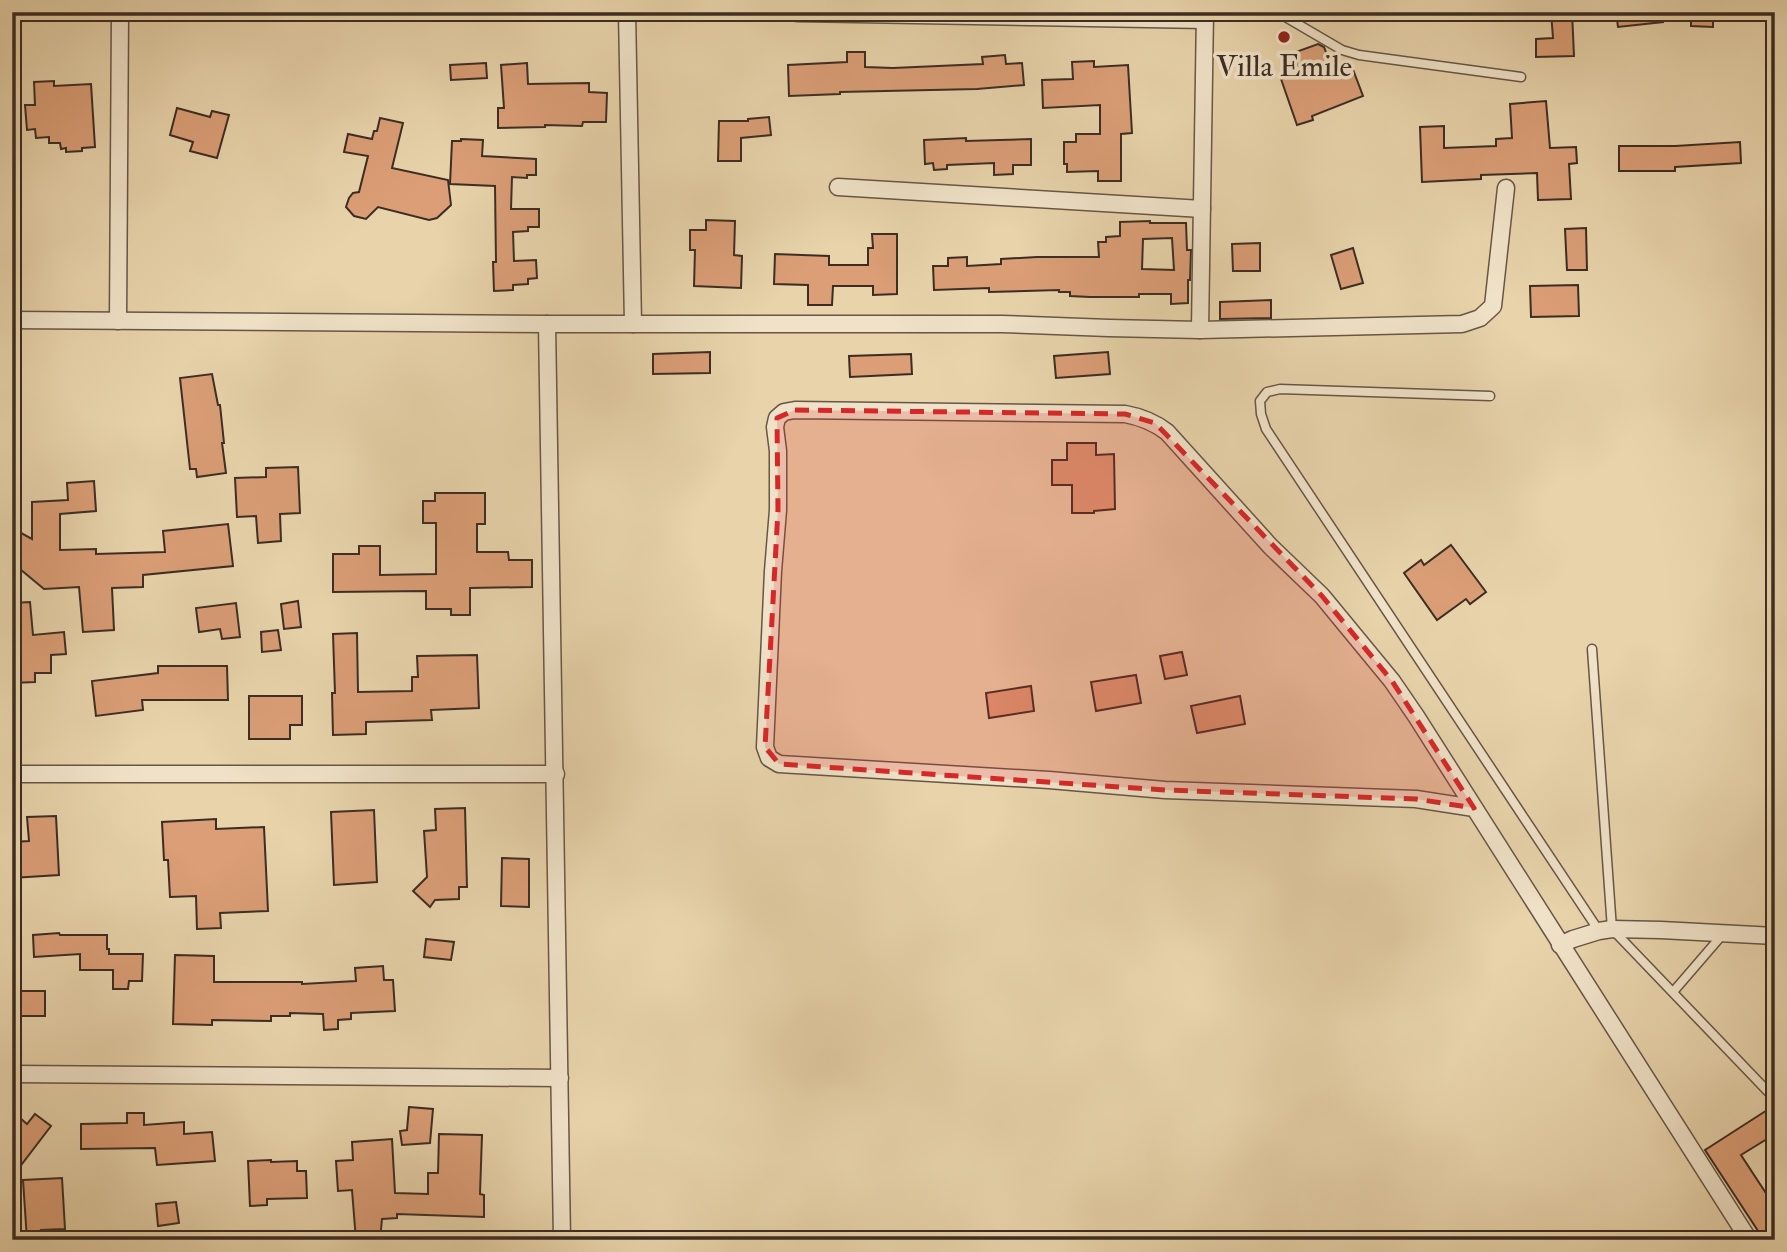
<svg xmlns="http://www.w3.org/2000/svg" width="1787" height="1252" font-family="'IM FELL Double Pica',serif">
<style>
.building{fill:#db9e77;stroke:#3c2d24;stroke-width:2;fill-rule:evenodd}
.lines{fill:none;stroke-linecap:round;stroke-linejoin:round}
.service-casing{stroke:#675646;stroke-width:11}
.minor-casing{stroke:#675646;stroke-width:19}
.service{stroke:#f0e2c8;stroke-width:8}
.minor{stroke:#f0e2c8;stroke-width:16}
.marked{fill:#d62828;fill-opacity:0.2;stroke:#d62828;stroke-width:5;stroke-dasharray:14 9;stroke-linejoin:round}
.poi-dot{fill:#8f2418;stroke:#f0e2c8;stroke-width:2.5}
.labels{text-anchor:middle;stroke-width:7;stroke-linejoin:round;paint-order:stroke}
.poi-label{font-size:30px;fill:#3c2d24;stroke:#f0e2c8}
</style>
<rect width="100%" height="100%" fill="#e8d3ab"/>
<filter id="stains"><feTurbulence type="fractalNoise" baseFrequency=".00286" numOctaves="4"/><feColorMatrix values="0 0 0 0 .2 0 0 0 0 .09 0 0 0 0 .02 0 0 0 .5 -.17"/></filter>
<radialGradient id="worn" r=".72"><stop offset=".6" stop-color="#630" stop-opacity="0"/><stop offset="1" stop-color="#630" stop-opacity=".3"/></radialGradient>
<!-- building -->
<g class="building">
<path d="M1551 12H1572L1574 56 1536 57V39L1553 38Z"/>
<path d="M1616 12H1662L1663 22 1618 27Z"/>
<path d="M1691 12H1713V27L1691 26Z"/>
<path d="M1318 44 1324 47 1334 74 1352 67 1363 96 1312 116 1313 120 1297 125 1281 79 1300 73 1293 53Z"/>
<path d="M847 52H865V67L893 68 983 64 982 57 1005 55 1006 64 1022 63 1024 85 977 89 840 92V94L789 96 788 65 847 62Z"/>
<path d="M1094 61V67L1128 65 1132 133 1121 134V181H1098V171L1067 172V164H1064V142H1076V134H1100V105L1043 108 1042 80 1073 79 1072 62Z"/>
<path d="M486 63 487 78 451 80 450 65Z"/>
<path d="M527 63 528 84 589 83V92L607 93 606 122H583L582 126 545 125V127L498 128V108H504L501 65Z"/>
<path d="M54 81V86L91 84 95 147 82 148V151L66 152V148L61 149 60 143H49V137L36 138 35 129 27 130 25 105H35L34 82Z"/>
<path d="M1546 101 1550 148 1576 147 1577 163 1569 164 1571 199 1538 200 1537 173 1481 175V179L1422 182 1420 127 1444 126V148L1496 146V139L1512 138 1510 104Z"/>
<path d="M177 108 210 117 212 111 229 115 217 158 190 151 193 142 170 135Z"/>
<path d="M769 117 771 135 741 138V161H718L719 121H748V119Z"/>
<path d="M380 118 403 123 392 168 448 180 451 205 437 218 429 220 378 207 366 219 354 216 346 207 349 198 353 193 359 192 368 156 344 152 348 134 372 139 374 131H377Z"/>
<path d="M966 138V141L1031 139V165H1013V174L994 175V163L947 165V169L934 170 933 163 925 164 924 140Z"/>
<path d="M461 139 483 140 482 156 536 159V175H527V178L512 177 511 209H539V227H528V231L513 232 514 261 536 260 537 278 528 279V284L513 285V290L494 291 493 262H496L495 186 450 184 452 141H461Z"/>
<path d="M1740 142 1741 163 1675 167V171H1619V146H1675Z"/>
<path d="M706 220 735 221 734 255 742 256 741 288 694 286 695 250H690V230H706Z"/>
<path d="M1150 221V223H1186L1187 250H1191L1190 280H1188V303L1171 304V294H1139V297H1090L1070 296V292H1059V290L989 292V288L934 290 933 266H948V258L967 257V266L1001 264V259L1037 257H1099L1098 242H1106V237L1120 236V222ZM1172 238 1174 270 1142 269 1143 239Z"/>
<path d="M1586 228 1587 270H1567L1565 229Z"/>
<path d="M872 234H897V294L873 295V286H833L832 305H808V285L774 284 775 254 829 256V265H868V248H873Z"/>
<path d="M1260 243V271H1233L1232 244Z"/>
<path d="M1353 248 1363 283 1341 289 1331 255Z"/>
<path d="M1578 285 1579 316 1531 317 1530 286Z"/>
<path d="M1271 300V318L1220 319V302Z"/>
<path d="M710 352V373L653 374V354Z"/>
<path d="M1108 352 1110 374 1056 378 1054 356Z"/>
<path d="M911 354 912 374 850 377 849 356Z"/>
<path d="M212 374 218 405H220L224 443H222L226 473 197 477 196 469H190L180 378Z"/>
<path d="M1067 443H1096V455L1114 454 1115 509 1094 511V513H1072V485H1052V460H1067Z"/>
<path d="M298 467 300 513 280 514 281 541 258 543 256 516 237 517 235 478 266 477V468Z"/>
<path d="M94 481 96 511 60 514V550L96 549V554L165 552 163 531 228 524 233 566 143 575V587L112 588 114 630 83 632 79 587 44 589 14 564 21 555 12 548V528L32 539V502L68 500 67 483Z"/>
<path d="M435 493H485V524H477V552H508L509 560H532V587L470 588V615H451V609H426V591L333 592V554H359V546H380V575L436 574V523H423V501H435Z"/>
<path d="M1451 545 1486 592 1470 604 1466 599 1437 620 1404 573 1421 560 1424 565Z"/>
<path d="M298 601 301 627 284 629 281 604Z"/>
<path d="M30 602 33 635 64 632 66 654 51 655V673H35V682L12 683V603Z"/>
<path d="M236 603 240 637 222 639 220 629 199 632 196 608Z"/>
<path d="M278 630 281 650 262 652 261 632Z"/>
<path d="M357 633 358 692 412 691V677H418L417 656 477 655 479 708 431 710 432 720 366 722V734L333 735 332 693H335L333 634Z"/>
<path d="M1182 652 1187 675 1165 679 1160 656Z"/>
<path d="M158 666H227L228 700H142L143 710 96 716 92 681 158 673Z"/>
<path d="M1136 675 1141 703 1096 711 1091 682Z"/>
<path d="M1031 686 1034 711 989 718 986 693Z"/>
<path d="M249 696H302V725H290V739H249Z"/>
<path d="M1240 696 1245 724 1197 733 1191 706Z"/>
<path d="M465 808 467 887H459V899L435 900 430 907 413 891 427 877 424 831 436 830 435 809Z"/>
<path d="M374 810 377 882 334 885 331 812Z"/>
<path d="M56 816 59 875 12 878V842L29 841 27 817Z"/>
<path d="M216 819V829L264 827 268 911 220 913 221 928 197 929 196 896 170 897 168 860H164L162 822Z"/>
<path d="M502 858 529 859V907L501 906Z"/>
<path d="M59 933 60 935H107V949H109V954H143L142 981H129L128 989H113V970H80V954L34 957 33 935Z"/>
<path d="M426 939 454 942 451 960 424 957Z"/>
<path d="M175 955 214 956V982H302V984L356 981 355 968 383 966 384 980H393L395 1011 351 1013V1019L338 1020V1029L324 1030 323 1014 290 1013V1016H271V1021L212 1020V1025L173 1024Z"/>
<rect x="12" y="991" width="33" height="25"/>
<path d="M1775 1105V1134L1741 1155 1775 1207V1240H1764L1705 1150Z"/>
<path d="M409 1107 433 1109 430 1143 402 1145 400 1131 407 1130Z"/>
<path d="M127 1113H144V1125L184 1122V1134L212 1132 215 1161 157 1165 155 1148 81 1149V1124L127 1123Z"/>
<path d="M35 1114 51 1126 12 1177V1129L20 1118 27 1124Z"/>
<path d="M439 1134 482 1135 480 1194 484 1195V1217L397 1214V1218L382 1219 380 1240H356L352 1190 338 1191 336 1161 353 1160 352 1142 392 1139 395 1193 428 1194V1173H438Z"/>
<path d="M271 1160V1162L297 1161V1171H306L307 1198 267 1199V1205L250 1206 248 1161Z"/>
<path d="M62 1178 65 1229 41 1230 44 1240H27L23 1180Z"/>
<path d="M176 1202 179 1223 158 1226 156 1204Z"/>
</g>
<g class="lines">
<!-- service casing -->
<g class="service-casing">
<g id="service">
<path d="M1277 12 1342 50 1359 55 1521 77"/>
<path d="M1490 396 1280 389 1267 392 1260 401 1261 414 1266 429 1599 931"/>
<path d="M1592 649 1612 929 1775 1099"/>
<path d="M1673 992 1723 934"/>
</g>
</g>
<!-- minor casing -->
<g class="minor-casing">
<g id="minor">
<path d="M627 12 633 324"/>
<path d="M797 13 1205 20"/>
<path d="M838 187 1202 209"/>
<path d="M12 320 547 324H1002L1109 328 1200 330 1205 12"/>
<path d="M118 321 120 12"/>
<path d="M547 324 562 1240"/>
<path d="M1200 330 1462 324 1480 318 1493 306 1506 188"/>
<path d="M12 774H556"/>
<path d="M1474 808 1416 799 1165 790 1049 780 779 764 769 758 765 747 773 571 778 510V451L775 427 777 418 784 412 795 410 1125 414C1142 417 1154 422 1167 432L1270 546 1322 596 1392 681 1416 716 1749 1240"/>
<path d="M1560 945 1573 939 1599 931 1612 929 1661 930 1775 936"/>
<path d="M12 1074 560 1078"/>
</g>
</g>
<!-- service -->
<use href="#service" class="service"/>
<!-- minor -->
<use href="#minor" class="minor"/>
</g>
<!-- marked area -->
<path class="marked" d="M795 410 1125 414 1155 423 1322 596 1392 681 1474 808 1416 799 1165 790 779 764 765 747 778 510 777 418Z"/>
<!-- markers -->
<circle class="poi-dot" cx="1284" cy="37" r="7"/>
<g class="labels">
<!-- poi labels -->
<g class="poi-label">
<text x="1284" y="76">Villa Emile</text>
</g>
</g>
<!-- margin -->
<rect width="1787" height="1252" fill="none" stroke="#e8d3ab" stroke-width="42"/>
<rect x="14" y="14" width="1759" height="1224" fill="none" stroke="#3c2d24" stroke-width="3.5"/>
<rect x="21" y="21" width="1745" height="1210" fill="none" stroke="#3c2d24" stroke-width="2"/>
<rect width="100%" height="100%" filter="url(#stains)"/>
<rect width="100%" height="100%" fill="url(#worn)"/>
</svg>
